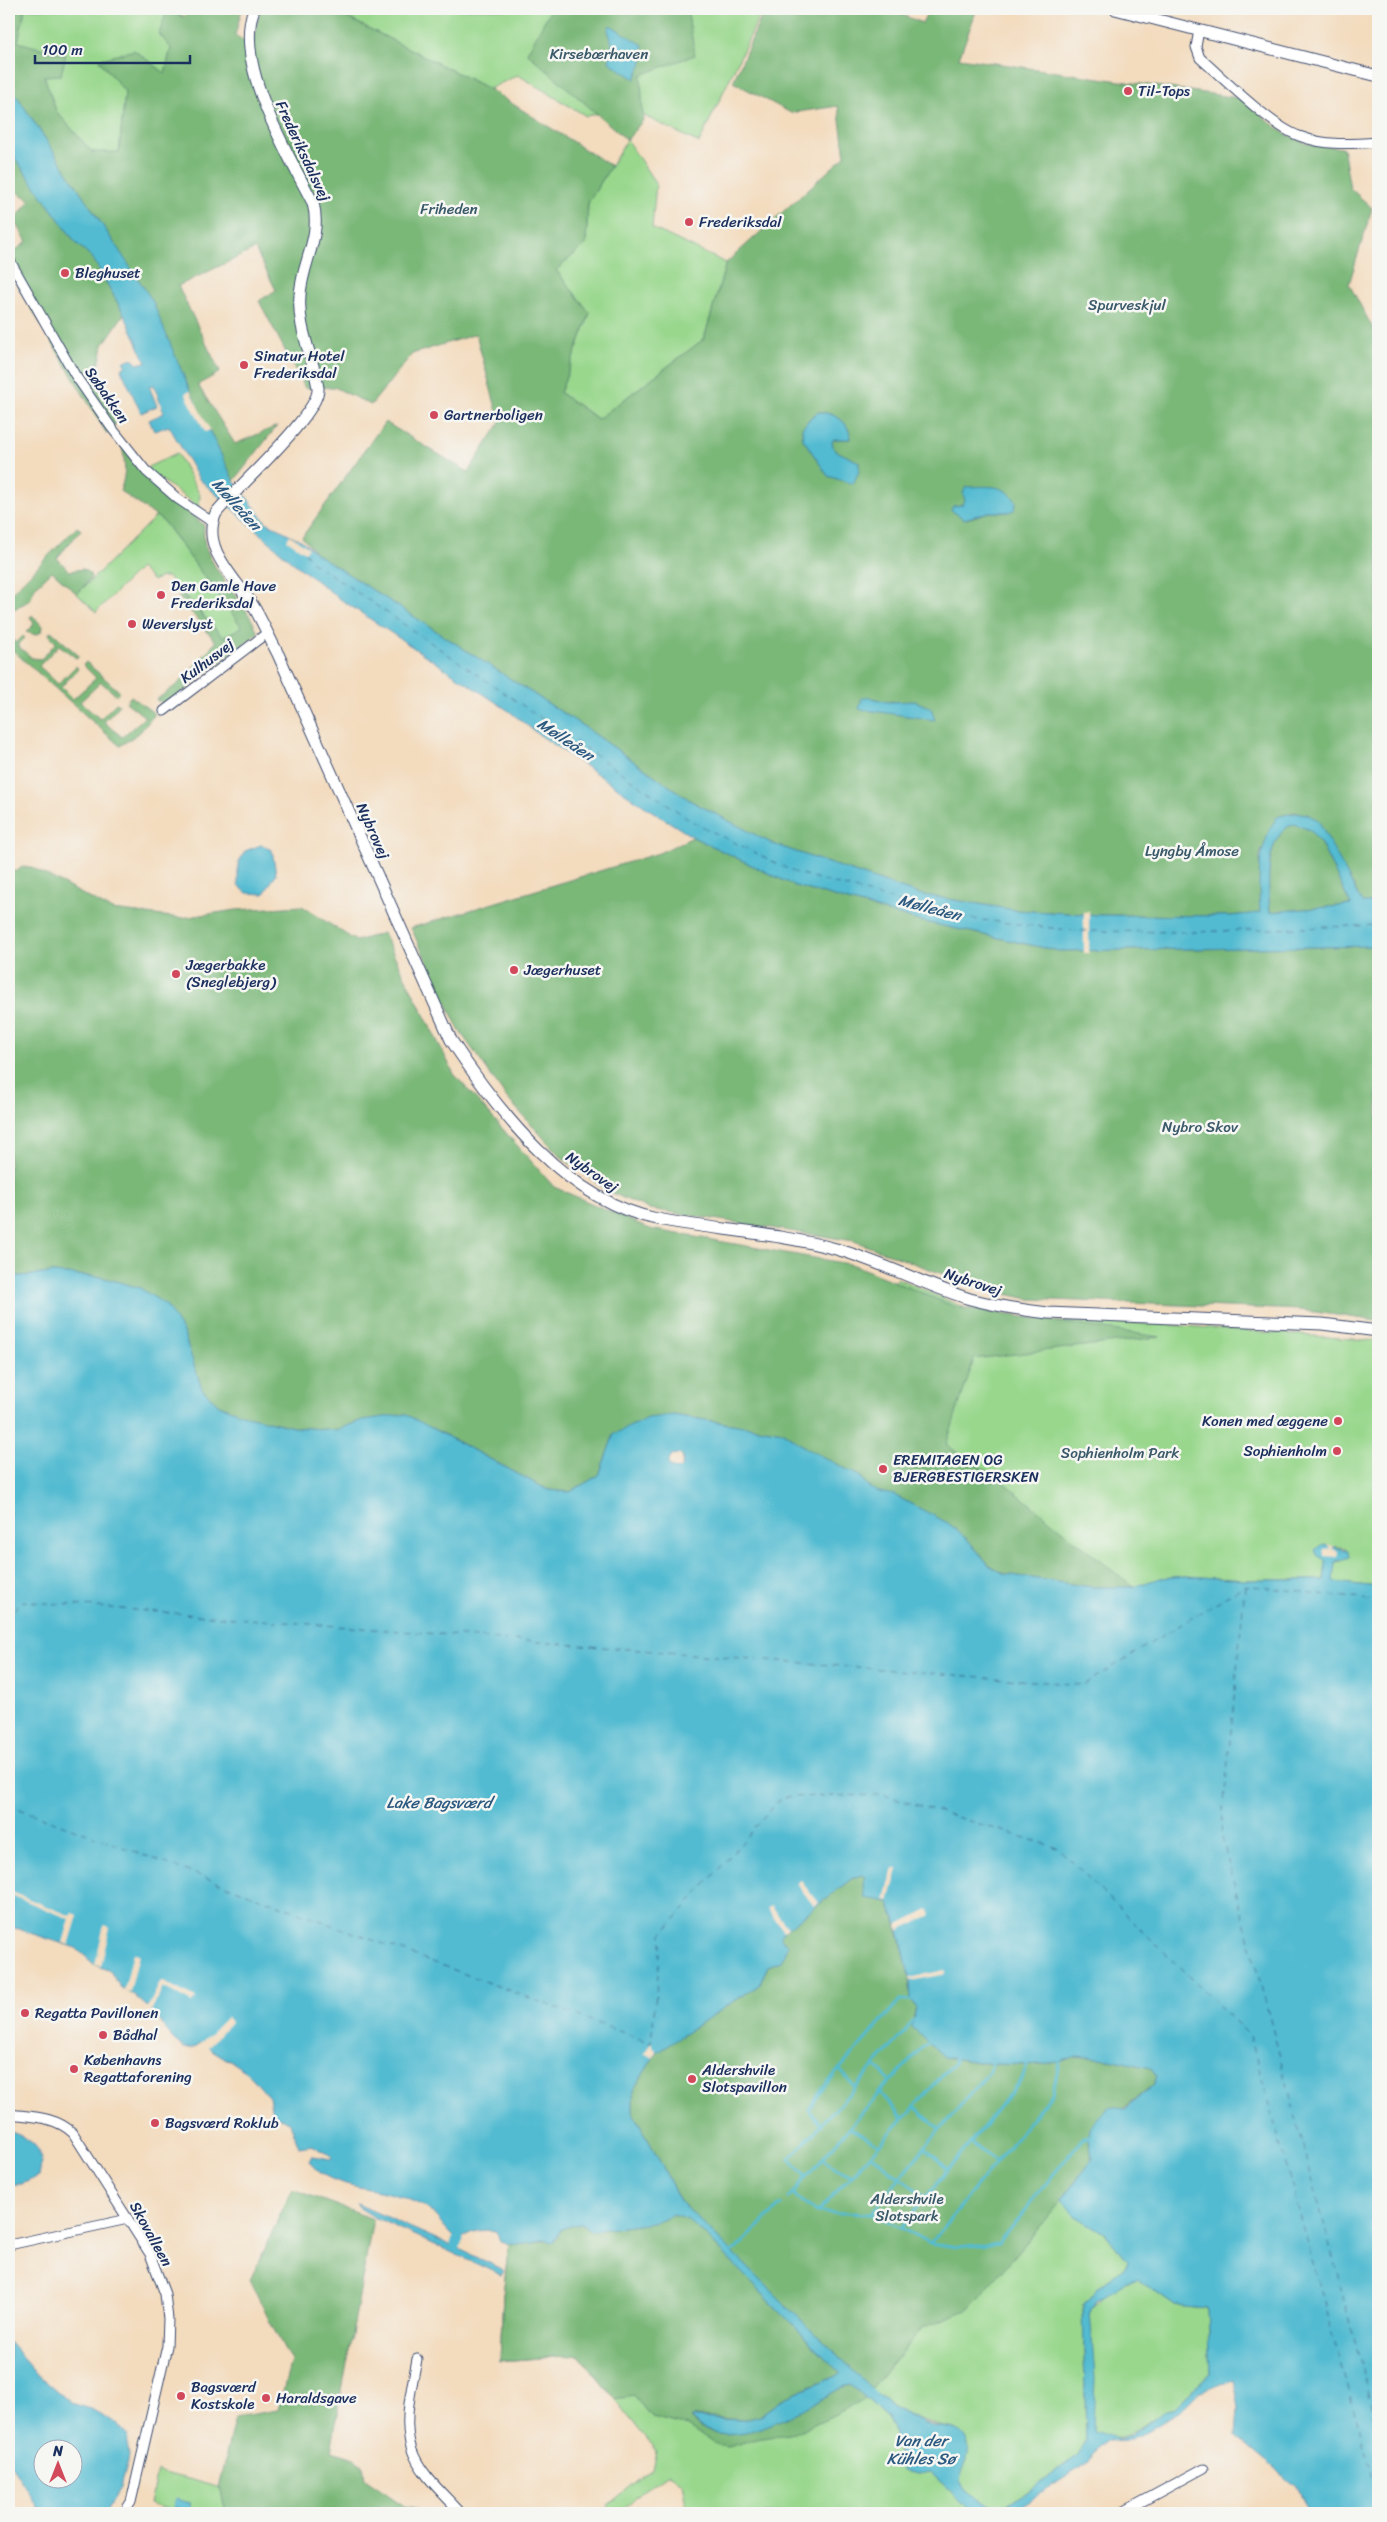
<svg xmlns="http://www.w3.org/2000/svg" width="1387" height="2522" font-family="Sriracha,sans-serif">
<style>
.green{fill:#98d78c;stroke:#5a8375}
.forest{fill:#7ab878;stroke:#4a746b;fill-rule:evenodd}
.water{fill:#53bbd1;stroke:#377598;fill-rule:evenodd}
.pier{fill:#f3dbbe}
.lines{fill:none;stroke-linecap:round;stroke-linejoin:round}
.stream{stroke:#53bbd1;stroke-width:3}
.canal{stroke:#53bbd1;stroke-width:11}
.ferry{stroke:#2c5980;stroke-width:1;stroke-dasharray:6 5;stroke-linecap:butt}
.minor-casing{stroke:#3b496c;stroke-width:11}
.tertiary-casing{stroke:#3b496c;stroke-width:13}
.minor{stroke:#fff;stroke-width:9}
.tertiary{stroke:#fff;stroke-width:11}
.poi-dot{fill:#d1495b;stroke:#f6f6f2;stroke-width:2}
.labels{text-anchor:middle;stroke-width:5;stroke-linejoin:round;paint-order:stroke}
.park-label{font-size:15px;fill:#3a596a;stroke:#f6f6f2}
.poi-label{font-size:15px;fill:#1b2f5e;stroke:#f6f6f2;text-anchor:start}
.street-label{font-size:15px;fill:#1b2f5e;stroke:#f6f6f2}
.water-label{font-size:16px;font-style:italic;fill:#2c5980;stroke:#f6f6f2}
</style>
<rect width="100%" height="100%" fill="#f6f6f2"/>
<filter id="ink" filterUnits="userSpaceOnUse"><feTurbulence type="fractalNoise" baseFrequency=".02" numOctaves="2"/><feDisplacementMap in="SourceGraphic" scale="10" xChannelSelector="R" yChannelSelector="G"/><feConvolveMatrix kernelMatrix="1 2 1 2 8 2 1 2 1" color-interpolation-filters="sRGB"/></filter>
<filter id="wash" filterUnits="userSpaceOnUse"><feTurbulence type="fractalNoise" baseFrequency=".0096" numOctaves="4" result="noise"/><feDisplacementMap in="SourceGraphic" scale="20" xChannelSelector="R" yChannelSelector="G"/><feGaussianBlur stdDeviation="1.12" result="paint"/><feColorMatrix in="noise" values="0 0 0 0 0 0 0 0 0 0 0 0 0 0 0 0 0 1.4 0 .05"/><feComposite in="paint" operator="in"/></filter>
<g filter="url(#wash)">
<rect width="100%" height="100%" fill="#f3dbbe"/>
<!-- green -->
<g class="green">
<path d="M25 9H180L183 17 167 10 171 47 165 74 125 92 119 153 92 152 56 111 44 75 18 42Z"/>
<path d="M330 9H763L699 143 628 108 586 116 518 75 489 89Z"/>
<path d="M627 140 656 184 652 228 726 263 704 339 598 419 560 393 590 313 556 270 586 244 588 203Z"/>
<path d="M177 453 200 495 199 507 150 472 148 467Z"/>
<path d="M156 516 163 521 242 627 223 637 168 577H161L153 581 140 568 96 612 77 594Z"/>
<path d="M897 1278 992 1320 1159 1324 1378 1341V1587L1333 1582 1335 1562 1342 1561 1346 1548 1322 1545 1317 1555 1326 1561 1324 1580H1245L1185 1576 1160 1578 1133 1587 828 1454Z"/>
<path d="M910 1981 992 2064 1074 2215 1104 2233 1127 2260 1125 2267 1096 2289 1083 2304 1086 2440 1079 2456 1006 2506 994 2509 966 2491 960 2482 961 2471 967 2460 955 2429C932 2425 914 2420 895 2408 888 2404 886 2398 879 2396L709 2230Z"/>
<path d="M704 2234 851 2385 886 2416 895 2433 898 2458 918 2474 930 2472 974 2513H687L682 2482 668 2474 642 2491 620 2513H610L608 2505 652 2469 656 2451 579 2355 500 2361 503 2294 509 2244Z"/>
<path d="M1138 2279 1175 2305 1207 2308 1210 2374 1174 2408C1168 2412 1161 2413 1154 2418 1129 2434 1124 2444 1093 2432L1090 2312C1098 2294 1119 2284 1138 2279Z"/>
<path d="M157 2471 221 2488 226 2513H180L150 2504Z"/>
</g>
<!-- forest -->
<g class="forest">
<path d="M9 9H25L18 42 66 55 61 75 44 76 56 111 92 152H119L125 92 99 60 134 50 165 73 171 48 159 34 167 10 183 17 192 9H242L235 35 252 46 260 9H330L489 89 611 166 588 203 586 244 556 270 590 313 560 393 598 419 704 339 726 263 845 156 838 106 791 113 733 82 765 9H888L922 23 929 9H977L959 58 1239 98 1284 133 1307 144 1343 148 1350 188 1372 208 1349 284 1378 338V903H1362L1353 885 1308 814 1294 812 1277 817 1260 855V913L1230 916 1100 915 1015 910 918 894 773 844 691 801 583 726 317 554 302 537 385 422 468 472 500 423 476 334 412 354 371 405 334 387 305 388 259 301 276 290 255 249 178 286 220 372 198 385 235 444 277 426 234 481 113 241 9 84ZM819 412C836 414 848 420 851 439H834L832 442 834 450 846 457 852 458 853 484 828 476 803 439 802 428 812 416ZM984 487 1009 512H989L966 519 953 506 962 505ZM867 697 888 702 893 701 920 716 878 711Z"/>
<path d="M551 9H687L695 55 641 75 643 120 627 140 527 53Z"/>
<path d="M9 150 76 243 92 257 124 314 103 345 96 381 116 424 107 434 9 271V255L27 242 15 220 30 200 9 187Z"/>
<path d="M121 442 146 477 204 525C204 531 203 539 205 545 215 577 246 601 258 633L171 701 164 703 156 700 178 684 216 642 178 596 181 593 223 637 242 627 163 521 120 491C127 474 125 460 121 442Z"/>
<path d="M77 527 81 530 57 558 69 571 83 569 90 574 91 578 77 594 52 571 35 587 30 600 9 612V595Z"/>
<path d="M32 615 42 626 41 632 36 635 26 632 34 624 30 617Z"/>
<path d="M51 631 79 656 76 658 59 645 39 666 58 684 76 666 78 669 61 687 73 699 96 678 83 665 86 662 120 692 116 695 101 682 80 702 100 719 116 703 118 704 119 706 104 722 122 737 145 717 126 702 131 696 155 714 140 732 120 746 9 647V635L16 643 23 636 25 638 19 644V647L32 658 41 659 56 643 49 634Z"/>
<path d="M1294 824 1310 830 1321 844 1351 905 1270 912C1268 887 1264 834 1294 824Z"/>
<path d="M693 837 795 886 920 921 1059 951 1378 946V1321L1301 1310 1029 1299 983 1289 854 1241 649 1209 607 1191 560 1156 506 1097 459 1030 411 928 659 853Z"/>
<path d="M22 867H31L112 910 181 918 236 910 302 906 356 941 383 933 454 1074 554 1187 650 1229 854 1265 956 1307 1160 1337 974 1359 946 1445 998 1478 1133 1587H1091L1005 1574 990 1566 968 1540 894 1495 879 1493 868 1487 861 1477 806 1448 783 1432 673 1415 614 1434 599 1475 570 1492 548 1490 430 1427 363 1420 336 1430 293 1427 247 1416 219 1405 201 1389 184 1334 140 1288 101 1277 53 1273 9 1277V869L16 872Z"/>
<path d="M864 1875 885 1900 889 1901C896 1923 902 1944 907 1966 910 1980 909 1996 916 2008L913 2020 944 2057 992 2064 1027 2065 1059 2062 1077 2056 1109 2059 1151 2068 1157 2076 1154 2084 1088 2137 1093 2159 1050 2215 969 2309 922 2328 871 2389 680 2201 655 2152 633 2113V2090L657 2052 759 1985 768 1966 781 1961 788 1945 780 1937 784 1931 854 1877Z"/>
<path d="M292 2189 373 2219 331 2451 354 2458 363 2465 365 2479 406 2507 425 2511 426 2513H226L221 2489 218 2488 235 2417 278 2410 291 2361 271 2324 250 2280Z"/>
<path d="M673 2214 687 2219 704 2234 841 2374 785 2398 760 2416 743 2420 696 2417 690 2419C728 2459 806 2406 843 2387L851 2385 865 2397 861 2402 795 2433 757 2439 728 2447 716 2445 687 2426 651 2417 634 2396 615 2399 579 2355 500 2361 503 2294 509 2244 533 2243 557 2237 560 2229 582 2223 592 2231 653 2223Z"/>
</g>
<!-- water -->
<g class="water">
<path d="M610 25 643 45 642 63 635 79 609 62 612 43 608 30Z"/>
<path d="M9 84 152 300 190 391 234 481 266 522 302 541 317 554 583 726 691 801 773 844 918 894 1015 910 1100 915 1230 916 1260 913C1258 876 1257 850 1277 817 1294 812 1303 811 1318 820L1362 903H1378V946L1059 951 920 921 795 886 693 837 647 808 534 731 509 711 340 599 291 561 199 479 169 426 154 431 149 420 164 413 154 385 149 386 157 406 141 413 121 369 126 366 123 362 132 358 137 364 146 362 124 314 92 257 76 243 9 150ZM1294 824 1310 830 1321 844 1351 905 1270 912C1268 887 1264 834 1294 824Z"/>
<path d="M819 412C836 414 848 420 851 439H834L832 442 834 450 859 462V471L853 484 828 476 803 439 802 428 812 416Z"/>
<path d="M966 487C986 487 1005 482 1016 502L1015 509 1009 512H989L964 519 951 510 953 506 962 505 965 501 963 493Z"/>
<path d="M867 697 888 702 915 701 931 708 935 720 859 709 862 698Z"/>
<path d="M261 845 272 850 276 874 264 894 247 893 238 885V864L245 851Z"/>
<path d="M53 1273 101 1277 140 1288 166 1305 184 1334 202 1389 219 1405 247 1416 293 1427 336 1430 363 1420 405 1414 548 1490 570 1492 599 1475 614 1434 648 1418 673 1415 783 1432 806 1448 861 1477 868 1487 879 1492 894 1495 948 1523 968 1540 990 1566 1005 1574 1091 1587H1133L1160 1578 1185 1576 1245 1580H1324L1326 1561 1317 1555 1315 1550 1322 1545 1348 1550 1349 1557 1335 1562 1333 1582 1378 1587V2513H1309L1297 2487 1236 2436 1238 2407 1233 2379 1198 2393 1180 2411 1140 2436 1129 2440 1106 2441 1095 2450 1089 2462 1010 2513H974L930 2472 918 2474 902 2471 895 2433 886 2416 851 2385 843 2387C805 2407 729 2460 690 2418L743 2420 760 2416 785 2398 841 2374 704 2234 687 2219 673 2214 653 2223 592 2231 582 2223 561 2229 554 2243 545 2239C530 2245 515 2246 500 2242L496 2231C484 2229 468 2230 460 2241 450 2236 442 2222 433 2214 424 2205 408 2199 396 2195 370 2187 325 2187 309 2161L312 2156 331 2159 332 2156 312 2145 299 2147 290 2123 272 2113 269 2097 247 2072 201 2043 193 2048H184L173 2039 155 2014 134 1995 120 1987 110 1971 95 1965 76 1948 9 1926V1277ZM679 1454 683 1457 682 1466 679 1469 671 1468 668 1463 672 1455ZM863 1875 866 1877 863 1883 865 1898 889 1902 899 1930 910 1981 911 2000 916 2008 912 2027 944 2057 992 2064 1027 2065 1059 2062 1077 2056 1109 2059 1151 2068 1157 2076 1154 2084 1125 2109 1109 2107C1087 2127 1086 2130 1093 2159L1062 2199 1074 2215 1104 2233 1127 2260 1125 2267 1096 2289 1083 2304 1086 2440 1079 2456 1006 2506 995 2509 966 2491 960 2482C961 2470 971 2457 968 2445 963 2423 941 2430 926 2424 920 2422 899 2411 894 2408 888 2404 886 2398 879 2396L680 2201 655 2152 633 2113V2090L657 2052 759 1985 768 1966 781 1961 788 1945 780 1938 784 1931 854 1877ZM1138 2279 1175 2305 1207 2308 1210 2374 1174 2408 1167 2409 1131 2435 1119 2439 1093 2431 1095 2378 1090 2312 1096 2299 1127 2282Z"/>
<path d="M9 2131C32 2140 46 2147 39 2176L22 2184H9Z"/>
<path d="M357 2204 452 2246 454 2243 459 2246V2249L502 2269 504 2272 501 2275 374 2217 358 2207Z"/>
<path d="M9 2342 37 2374 71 2403 91 2409 116 2423 127 2435 129 2456 121 2488 106 2511 42 2513 9 2462ZM42 2450H72V2480H42Z"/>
<path d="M175 2499 191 2503 189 2511 173 2507Z"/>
</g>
<!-- pier -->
<g class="pier">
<path d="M190 391 210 430 205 432 185 393Z"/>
<path d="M290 535 309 548 305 552 287 540Z"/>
<rect x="1084" y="912" width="5" height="41"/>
<path d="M1327 1545 1334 1546 1332 1549 1338 1551 1337 1557 1324 1556V1550L1330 1549Z"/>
<path d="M893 1868 898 1869 889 1901 885 1900Z"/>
<path d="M801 1881 818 1903 814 1906 797 1884Z"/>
<path d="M9 1891 71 1916 73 1913 78 1915 69 1945 63 1943 70 1919 9 1894Z"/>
<path d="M771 1906 788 1928 784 1931 767 1909Z"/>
<path d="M928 1909 931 1915 899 1930 897 1925Z"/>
<path d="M104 1925 110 1927 101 1966 95 1965Z"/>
<path d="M133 1953 139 1954 130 1992 124 1991Z"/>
<path d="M945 1970 946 1974 910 1981 909 1978Z"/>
<path d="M161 1981 196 1998 193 2003 163 1987 151 2011 147 2009Z"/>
<path d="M227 2017 231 2022 208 2047 212 2051 211 2053 201 2046 195 2050Z"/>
<path d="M651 2043 657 2052 653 2058 644 2053Z"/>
</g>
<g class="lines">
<!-- stream -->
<g class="stream">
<path d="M874 2065 891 2081"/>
<path d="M839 2069 854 2086"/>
<path d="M880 2092 903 2119"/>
<path d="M914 2106 939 2129"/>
<path d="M822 2125 809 2110 816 2096 900 2000H911"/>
<path d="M850 2127 879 2145"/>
<path d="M970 2142 996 2162"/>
<path d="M924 2148 949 2169"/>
<path d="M870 2155 926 2197"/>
<path d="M821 2159 851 2176"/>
<path d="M806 2177 790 2159 905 2032 913 2020"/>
<path d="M793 2193 796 2198 817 2212 871 2214 931 2243 958 2247 998 2243 1082 2139 1088 2137"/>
<path d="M788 2198 880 2092 928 2042"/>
<path d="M818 2212 953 2064 955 2058"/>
<path d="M871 2214 924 2148 990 2071 992 2064"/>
<path d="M901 2228 1023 2077 1027 2065"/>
<path d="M931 2243 1053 2092 1059 2062"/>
<path d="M733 2252 781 2205"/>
</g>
<!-- canal -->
<path class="canal" d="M456 2244 458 2240"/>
<!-- ferry -->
<g class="ferry">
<path d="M305 552 311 561 695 823 794 872 948 916 1077 931 1195 932 1378 925"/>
<path d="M1245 1586 1221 1834 1378 2428"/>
<path d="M9 1619 20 1601 1083 1685 1245 1585 1378 1601"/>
<path d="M9 1805 651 2043 662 1934 782 1797 884 1795 1058 1848 1250 2036 1378 2495"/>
</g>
</g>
</g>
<g filter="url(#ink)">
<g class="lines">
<!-- minor casing -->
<g class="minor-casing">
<g id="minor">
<path d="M1199 30 1196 47 1200 58C1224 79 1271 126 1299 136 1325 146 1352 144 1378 142"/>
<path d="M9 259 75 375 111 427 146 471 178 499 212 522"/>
<path d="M164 711 267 633"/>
<path d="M9 2114C32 2117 55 2116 73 2133L150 2254 165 2294 168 2319 167 2346 131 2502 124 2513"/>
<path d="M9 2245 128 2219"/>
<path d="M417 2359C412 2387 402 2422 412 2450 420 2474 445 2495 461 2513"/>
<path d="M1121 2513 1204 2468"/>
</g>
</g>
<!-- tertiary casing -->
<g class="tertiary-casing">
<g id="tertiary">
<path d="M254 9C233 64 288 154 313 203 322 237 302 262 300 295 297 328 313 356 318 388 321 413 234 490 216 513 199 549 238 580 255 609 263 623 270 639 278 654L451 1040C499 1113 567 1201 657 1219 716 1230 778 1233 836 1249 882 1262 924 1285 970 1299 996 1306 1022 1310 1048 1313L1322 1324 1378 1331"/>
<path d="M1115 9 1378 76"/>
</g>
</g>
<!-- minor -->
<use href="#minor" class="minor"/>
<!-- tertiary -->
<use href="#tertiary" class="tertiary"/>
</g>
</g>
<!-- markers -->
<g class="poi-dot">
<circle cx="1128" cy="91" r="5"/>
<circle cx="689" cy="222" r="5"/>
<circle cx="65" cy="273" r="5"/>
<circle cx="244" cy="365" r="5"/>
<circle cx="434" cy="415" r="5"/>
<circle cx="161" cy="595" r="5"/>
<circle cx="132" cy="624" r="5"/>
<circle cx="514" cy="970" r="5"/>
<circle cx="176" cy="974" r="5"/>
<circle cx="1338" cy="1421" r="5"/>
<circle cx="1337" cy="1451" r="5"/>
<circle cx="883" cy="1469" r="5"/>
<circle cx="25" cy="2013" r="5"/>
<circle cx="103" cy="2035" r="5"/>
<circle cx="74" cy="2069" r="5"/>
<circle cx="692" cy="2079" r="5"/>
<circle cx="155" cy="2123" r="5"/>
<circle cx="181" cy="2396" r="5"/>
<circle cx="266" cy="2398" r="5"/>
</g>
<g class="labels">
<!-- park labels -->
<g class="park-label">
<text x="599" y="59">Kirsebærhaven</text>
<text x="449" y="214">Friheden</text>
<text x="1127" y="310">Spurveskjul</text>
<text x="1192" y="856">Lyngby Åmose</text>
<text x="1200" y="1132">Nybro Skov</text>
<text x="1120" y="1458">Sophienholm Park</text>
<text x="907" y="2204">Aldershvile<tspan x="907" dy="17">Slotspark</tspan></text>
</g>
<!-- poi labels -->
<g class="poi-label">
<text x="1138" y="96">Til-Tops</text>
<text x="699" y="227">Frederiksdal</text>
<text x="75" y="278">Bleghuset</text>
<text x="254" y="361">Sinatur Hotel<tspan x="254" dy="17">Frederiksdal</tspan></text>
<text x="444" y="420">Gartnerboligen</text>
<text x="171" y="591">Den Gamle Have<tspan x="171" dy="17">Frederiksdal</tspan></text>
<text x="142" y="629">Weverslyst</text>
<text x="186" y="970">Jægerbakke<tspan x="186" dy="17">(Sneglebjerg)</tspan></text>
<text x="524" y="975">Jægerhuset</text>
<text x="1328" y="1426" text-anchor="end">Konen med æggene</text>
<text x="1327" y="1456" text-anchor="end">Sophienholm</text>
<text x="893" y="1465">EREMITAGEN OG<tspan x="893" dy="17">BJERGBESTIGERSKEN</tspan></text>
<text x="35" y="2018">Regatta Pavillonen</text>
<text x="113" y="2040">Bådhal</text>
<text x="84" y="2065">Københavns<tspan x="84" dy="17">Regattaforening</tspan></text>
<text x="702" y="2075">Aldershvile<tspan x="702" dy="17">Slotspavillon</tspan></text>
<text x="165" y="2128">Bagsværd Roklub</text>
<text x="191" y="2392">Bagsværd<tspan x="191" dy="17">Kostskole</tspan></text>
<text x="276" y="2403">Haraldsgave</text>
</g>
<!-- street labels -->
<g class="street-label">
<text transform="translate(303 151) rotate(65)" y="5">Frederiksdalsvej</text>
<text transform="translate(107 395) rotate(55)" y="5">Søbakken</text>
<text transform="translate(207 661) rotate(-37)" y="5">Kulhusvej</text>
<text transform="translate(373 831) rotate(66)" y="5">Nybrovej</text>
<text transform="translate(592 1172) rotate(35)" y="5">Nybrovej</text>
<text transform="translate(973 1282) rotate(18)" y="5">Nybrovej</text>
<text transform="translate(151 2234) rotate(61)" y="5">Skovalleen</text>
</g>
<!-- water labels -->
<g class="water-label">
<text transform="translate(237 504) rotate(48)" y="6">Mølleåen</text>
<text transform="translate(566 739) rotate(34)" y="6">Mølleåen</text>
<text transform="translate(930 907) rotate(15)" y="6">Mølleåen</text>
<text x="439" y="1808">Lake Bagsværd</text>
<text x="921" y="2446">Van der<tspan x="921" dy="18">Kühles Sø</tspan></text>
</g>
</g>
<!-- margin -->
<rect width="1387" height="2522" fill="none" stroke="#f6f6f2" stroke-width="30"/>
<!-- north arrow -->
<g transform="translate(58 2464)"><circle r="24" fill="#f6f6f2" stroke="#9ea6b7"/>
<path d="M0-4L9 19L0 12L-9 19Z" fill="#d1495b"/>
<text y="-8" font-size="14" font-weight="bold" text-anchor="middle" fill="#1b2f5e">N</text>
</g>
<!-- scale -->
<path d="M35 55v8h155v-8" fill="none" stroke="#1b2f5e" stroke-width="2.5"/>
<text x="42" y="55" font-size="15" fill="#1b2f5e" stroke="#f6f6f2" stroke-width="4" paint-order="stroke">100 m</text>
</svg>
